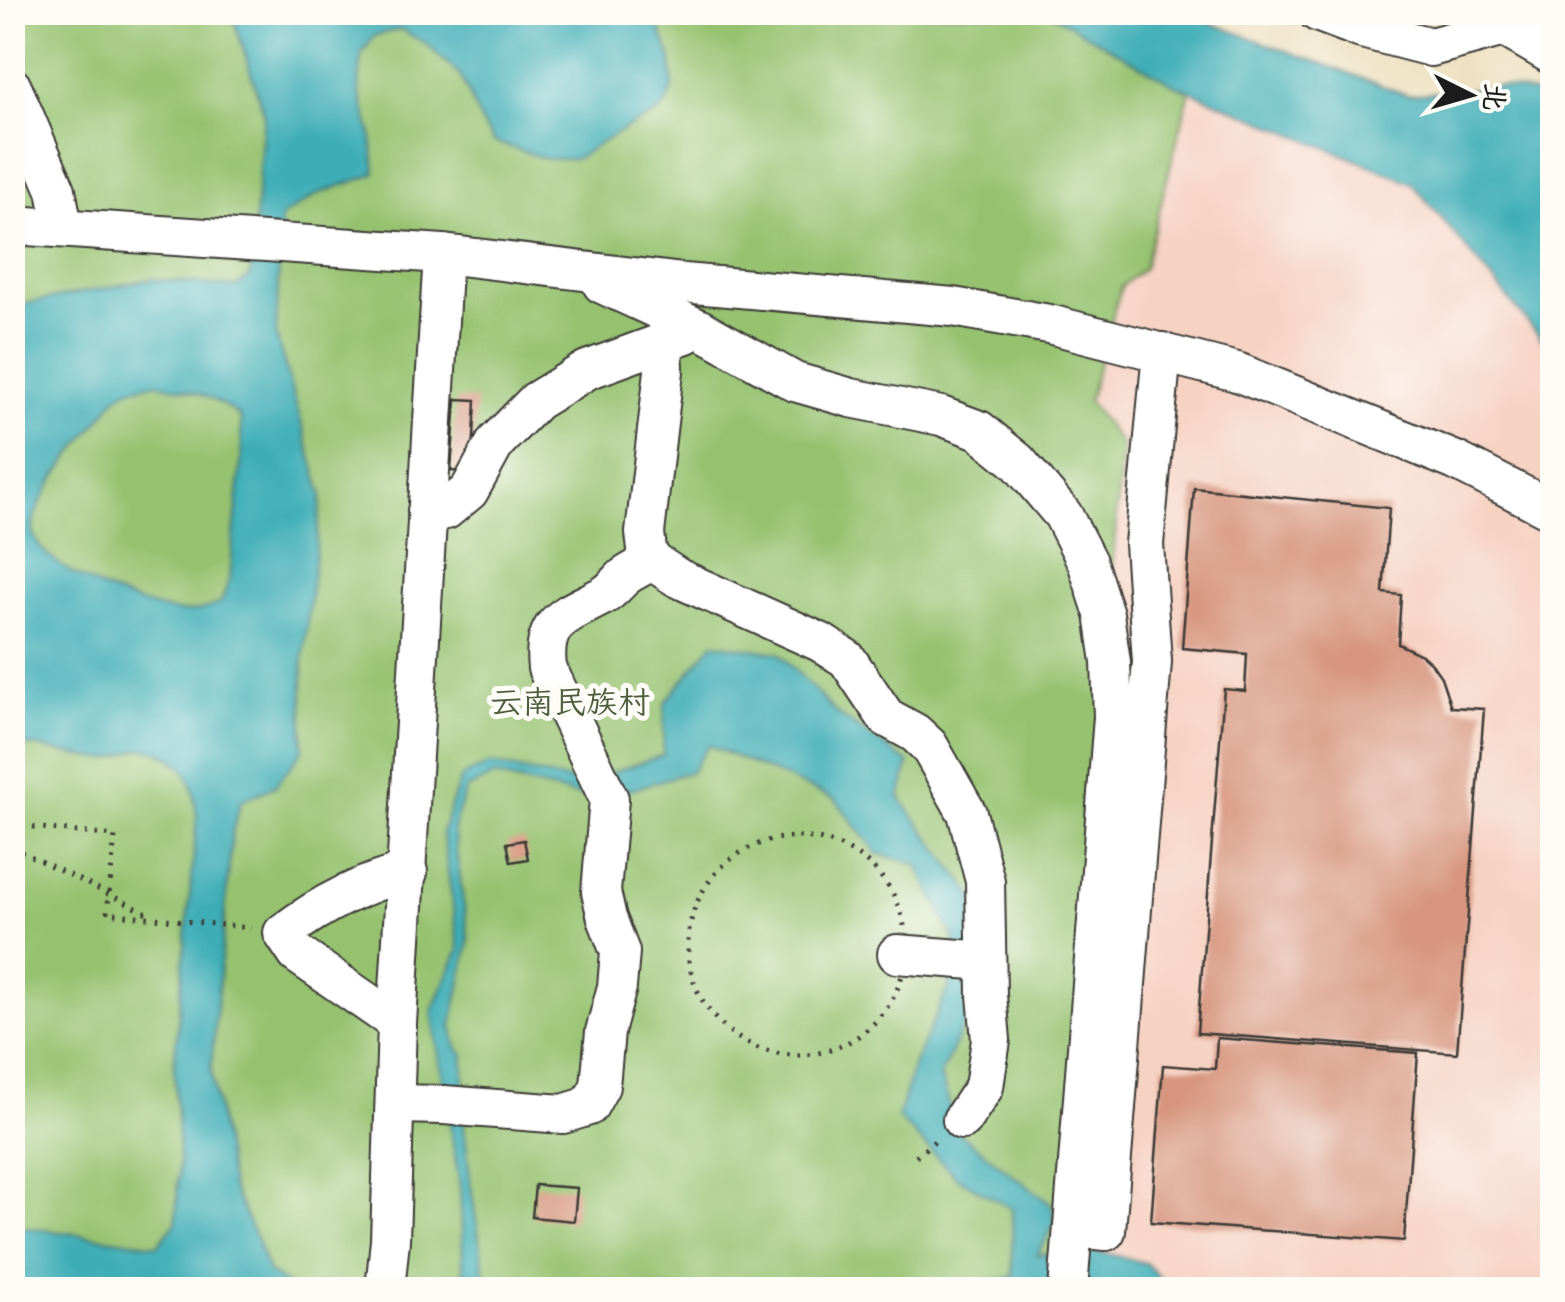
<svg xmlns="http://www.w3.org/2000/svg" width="1565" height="1302" font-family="'Comic Neue','LXGW WenKai TC',sans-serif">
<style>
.built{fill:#f6d2c3}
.green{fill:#96c270;stroke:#596f46;stroke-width:2.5}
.water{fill:#3cadb6;stroke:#2c6469;stroke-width:2.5;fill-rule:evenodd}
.building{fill:#d7957e}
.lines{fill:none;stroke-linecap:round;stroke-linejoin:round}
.minor-casing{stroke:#3b3934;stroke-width:42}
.path{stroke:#3b3934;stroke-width:5;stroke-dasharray:2.5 8;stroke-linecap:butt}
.minor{stroke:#fff;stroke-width:38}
.labels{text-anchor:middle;stroke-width:10;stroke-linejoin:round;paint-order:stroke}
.park-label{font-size:32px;fill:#4d5e3e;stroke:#fdfcf7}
</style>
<rect width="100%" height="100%" fill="#fdfcf7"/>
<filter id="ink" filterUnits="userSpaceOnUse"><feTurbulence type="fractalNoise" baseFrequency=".01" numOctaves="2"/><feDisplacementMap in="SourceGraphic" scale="20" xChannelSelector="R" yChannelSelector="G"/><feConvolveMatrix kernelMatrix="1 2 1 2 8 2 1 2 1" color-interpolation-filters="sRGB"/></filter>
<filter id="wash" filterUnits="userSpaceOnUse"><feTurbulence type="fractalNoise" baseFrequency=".0048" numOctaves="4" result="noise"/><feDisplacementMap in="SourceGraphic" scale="40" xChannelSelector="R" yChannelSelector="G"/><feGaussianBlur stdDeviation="2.25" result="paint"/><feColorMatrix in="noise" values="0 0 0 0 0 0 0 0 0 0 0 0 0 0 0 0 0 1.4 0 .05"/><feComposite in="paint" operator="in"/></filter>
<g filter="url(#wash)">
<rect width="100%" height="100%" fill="#ecdebb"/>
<!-- built -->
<path class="built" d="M1190 91 1412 183 1549 348 1552 356V1289H1169L1146 1263 1085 1252 1132 644 1112 574 1122 446 1088 402 1121 287 1144 267Z"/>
<!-- green -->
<path class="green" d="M12 13H1050L1173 84 1190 91 1144 268 1121 287 1088 401 1122 446 1112 574 1132 644 1083 1289H13Z"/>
<!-- water -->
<g class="water">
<path d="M232 13H654L671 58 673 86 667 103 657 114 617 133 575 159H547L494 142 480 120 460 75 425 43 400 29 374 36 361 55 359 91 372 134 375 174 318 194 281 217 276 335 322 494 303 659V750L275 786 241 801 232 833 211 1070 231 1187 257 1240 268 1272 293 1289H13V1226L158 1245 176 1222 179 1159 174 1065 197 818C195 807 195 791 190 780 183 763 160 747 140 749 128 750 122 759 104 759 73 757 44 746 13 744V306L152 279 236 287 250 277 264 114ZM156 383C188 389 215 396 240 417L242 451 230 578 221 602C210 609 198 611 184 612 150 612 38 570 33 531 30 503 82 441 100 419 106 412 112 401 119 395 128 387 144 386 156 383Z"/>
<path d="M1050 13H1183L1408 95 1501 86 1552 97V356L1549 348 1412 183 1173 84Z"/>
<path d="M713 643 779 653 837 714 909 763 900 798 975 898 974 1004 940 1075 959 1133 1052 1205 1055 1224 1037 1255 1101 1252 1146 1263 1169 1289H829L954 1287 1013 1277 1012 1209 956 1177 898 1118 913 1066 949 987 955 940 917 864 878 854 835 799 708 745 692 771 597 800 494 776 466 789 453 828 469 942 452 1026 457 1047 464 1055V1125L471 1186 487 1289H493H435L449 1286H464L460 1188 432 1012 459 949 442 831 461 777 491 764 581 783 663 755 665 703Z"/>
</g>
<g id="blocks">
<!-- building -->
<g class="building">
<path d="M456 399 476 400 472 472 451 471Z"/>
<path d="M1194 488 1389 508 1383 593 1401 595 1398 644 1422 655 1432 664 1441 677 1451 707 1484 709 1457 1053 1197 1033 1224 689 1245 691 1247 654 1182 648Z"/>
<path d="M524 840 528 859 511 862 507 843Z"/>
<path d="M1217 1038 1418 1053 1404 1241 1151 1222 1163 1065 1215 1069Z"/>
<path d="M535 1185 577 1188 574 1221 532 1217Z"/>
</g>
</g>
</g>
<g filter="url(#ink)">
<use href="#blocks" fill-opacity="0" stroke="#3b3934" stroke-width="2.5"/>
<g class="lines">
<!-- minor casing -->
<g class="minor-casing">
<g id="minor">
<path d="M1317 12 1362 29 1431 47 1504 27 1552 55"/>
<path d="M12 87 56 190 63 227"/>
<path d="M12 225 443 254 683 283 953 307 1049 324 1237 372 1456 461 1552 510"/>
<path d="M602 284 700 329 795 382 851 398 941 416 979 430 1018 462 1063 515 1087 562 1104 614 1111 662 1113 717 1068 1290"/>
<path d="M663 343 664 371 645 533 647 550 652 561 678 578 820 642 847 659 886 717 915 733 929 746 967 813 985 881 987 995 991 1040 984 1087 962 1120"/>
<path d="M427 511 446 510 469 491 496 442 536 401 587 370 686 334"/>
<path d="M897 954 986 961"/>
<path d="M397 1023 297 954 283 933C320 905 363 883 408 872"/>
<path d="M395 1104 444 1105 563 1114 589 1106 600 1086 605 1032 617 987 620 952 607 918 601 892 609 799 547 668C541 617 569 615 606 594 613 589 618 583 624 577 632 571 643 566 652 561"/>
<path d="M1073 1228 1106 1231 1152 662 1144 544 1162 352"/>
<path d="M385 1290 390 1240 397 1023 443 254"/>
</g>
</g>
<!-- path -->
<g class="path">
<path d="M12 825 115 836 107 913 251 928"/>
<circle cx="797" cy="946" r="109"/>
<path d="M12 847 149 914"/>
<path d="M916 1156 936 1140"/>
</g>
<!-- minor -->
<use href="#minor" class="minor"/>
</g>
</g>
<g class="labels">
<!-- park labels -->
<g class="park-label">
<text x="570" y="713">云南民族村</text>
</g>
</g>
<!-- margin -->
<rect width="1565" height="1302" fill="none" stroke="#fdfcf7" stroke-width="50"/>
<!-- north arrow -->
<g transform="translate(1470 95) rotate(95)" stroke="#fdfcf7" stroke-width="8" paint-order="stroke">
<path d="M0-8L18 38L0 25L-18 38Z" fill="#1c1c1c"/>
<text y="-15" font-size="28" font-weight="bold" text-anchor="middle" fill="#1c1c1c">北</text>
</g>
</svg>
